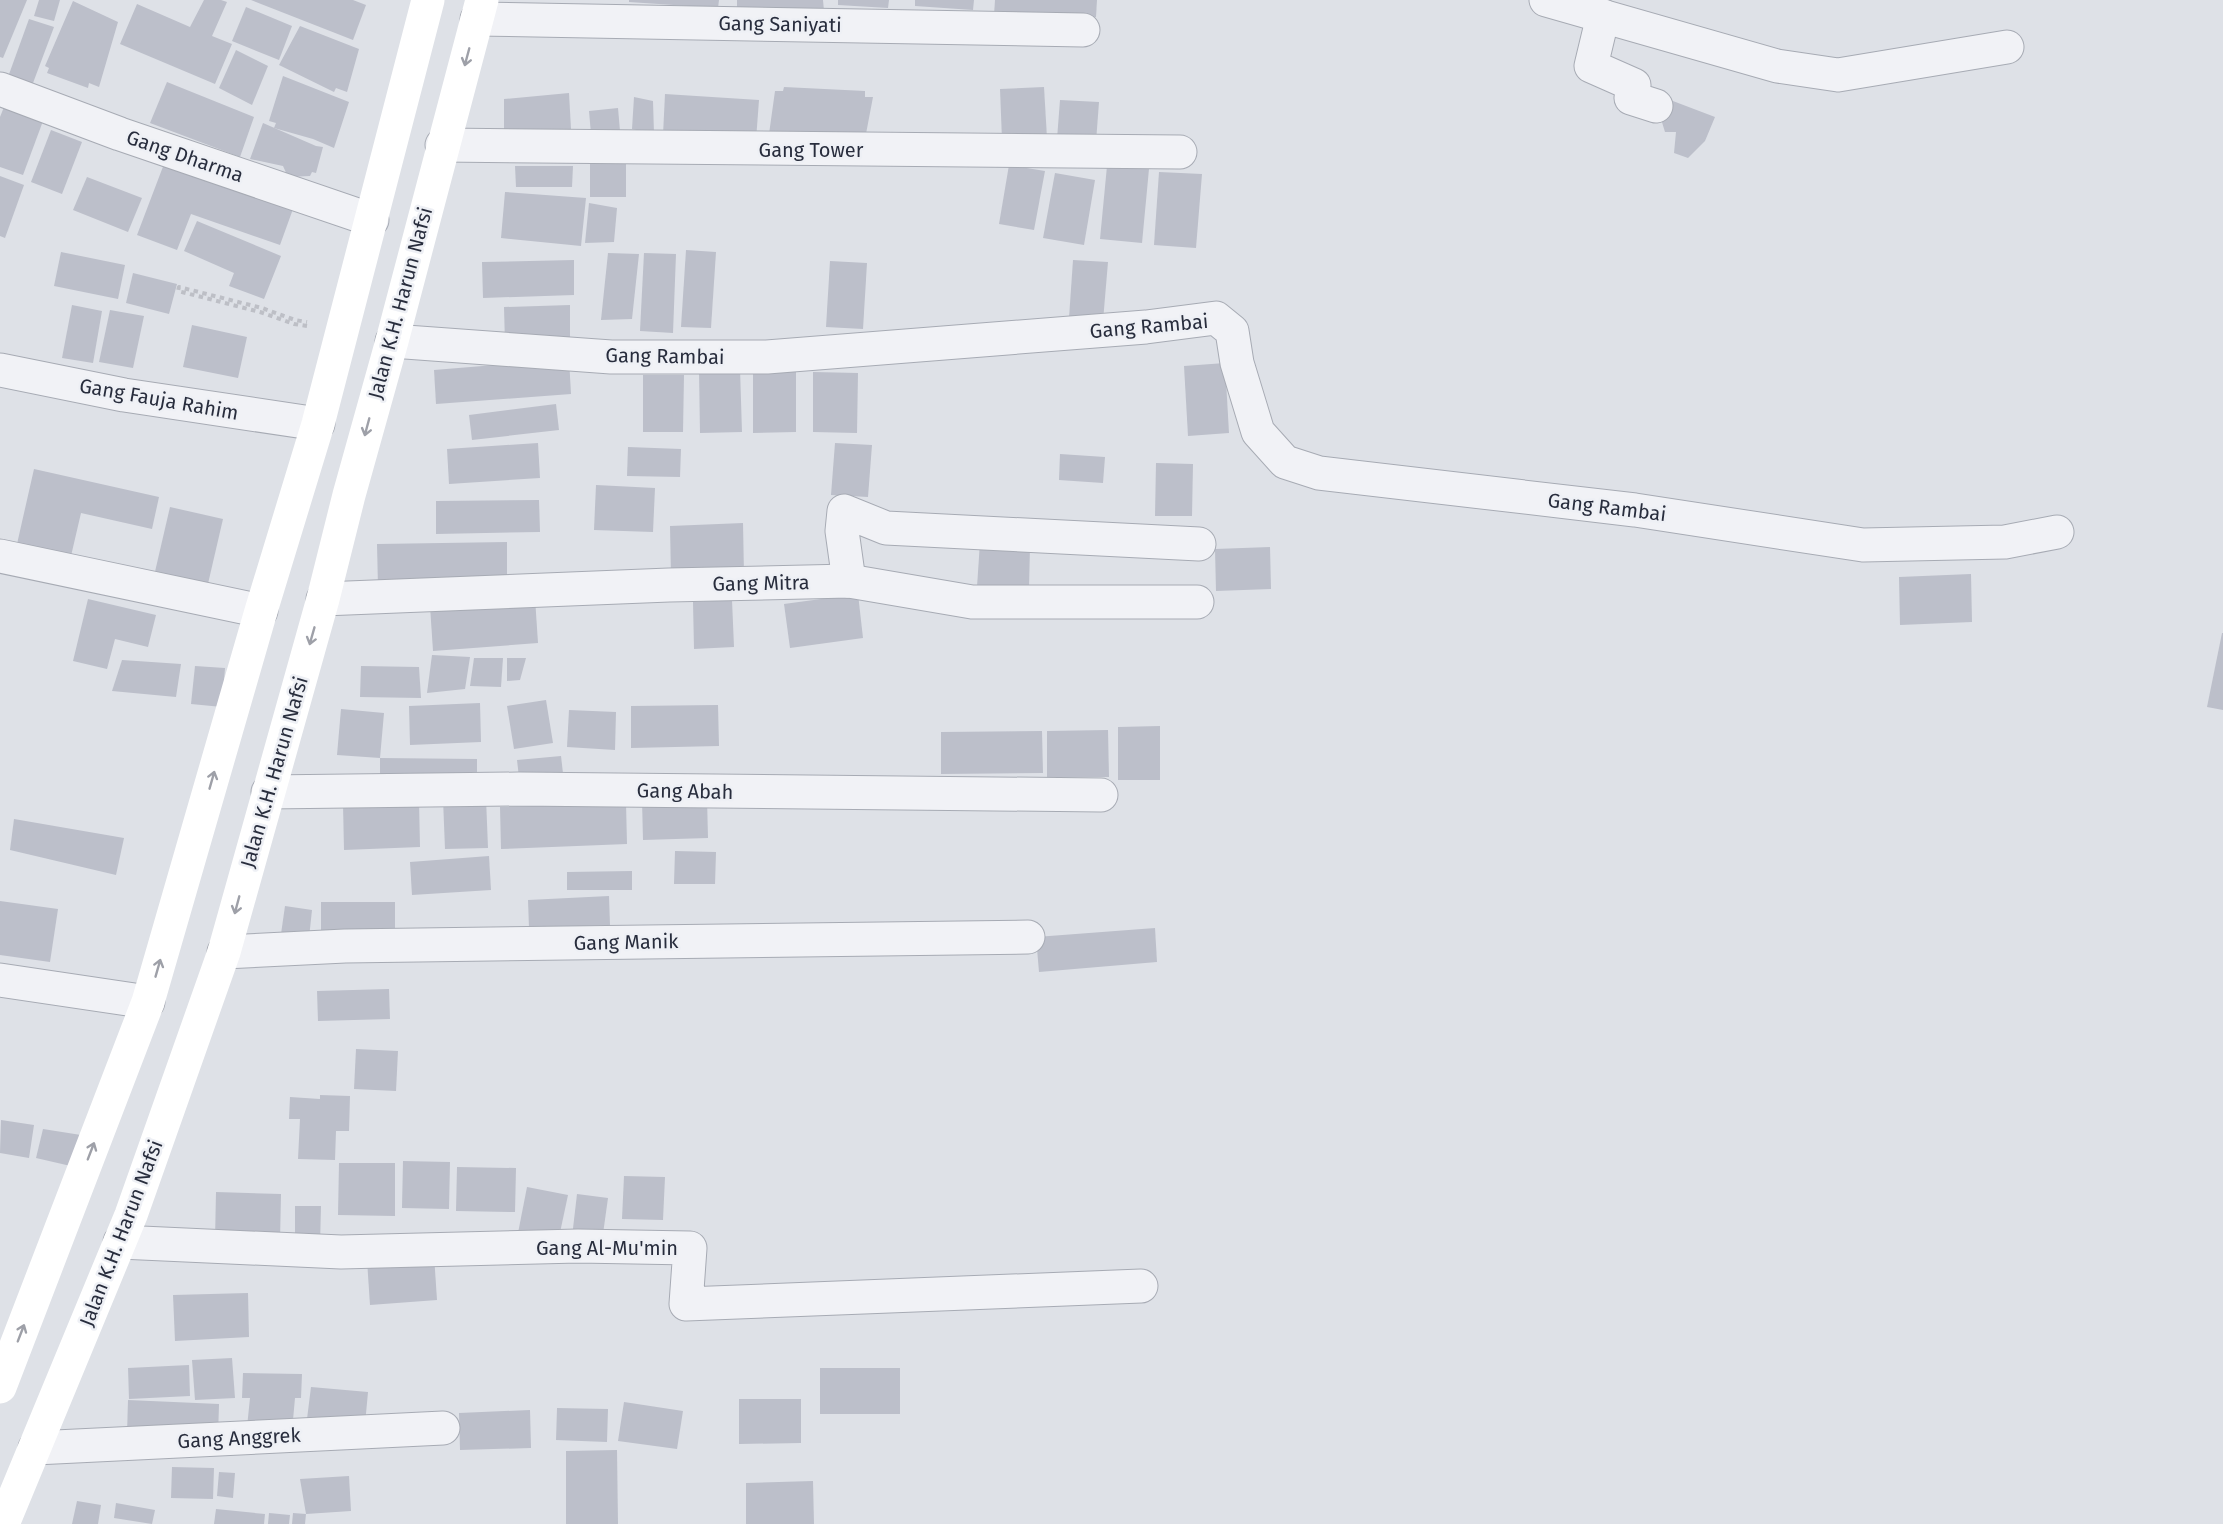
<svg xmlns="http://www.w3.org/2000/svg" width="2223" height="1524" font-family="'Fira Sans',sans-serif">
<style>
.building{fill:#bcbfca}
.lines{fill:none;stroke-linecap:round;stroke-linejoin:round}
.street-casing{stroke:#a7abb4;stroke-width:35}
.path{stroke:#bdbfc6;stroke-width:4;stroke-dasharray:4.5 4.5;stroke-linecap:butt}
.street{stroke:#f1f2f6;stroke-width:33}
.secondary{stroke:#fff;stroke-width:33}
.oneway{stroke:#9ea0a8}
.labels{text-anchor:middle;stroke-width:5;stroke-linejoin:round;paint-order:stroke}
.street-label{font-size:20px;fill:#282d3d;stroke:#eef0f5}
</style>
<rect width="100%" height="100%" fill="#dee1e7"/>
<!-- building -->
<g class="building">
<path d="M0 0H27L3 58 0 57Z"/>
<path d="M39 0H60L54 21 34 16Z"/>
<path d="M204 0H221L227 2 212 36 232 44 215 84 120 44 137 4 190 27Z"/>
<path d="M251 0H353L366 5 353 40Z"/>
<path d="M629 0H719L718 8 629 2Z"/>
<path d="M737 0H823L824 11 737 12Z"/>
<path d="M838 0H889L888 8 838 5Z"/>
<path d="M915 0H974L973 10 915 6Z"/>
<path d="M995 0H1097L1096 17 994 15Z"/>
<path d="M73 1 118 22 99 87 89 83 88 88 47 73 49 68 45 66Z"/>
<path d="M246 7 292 26 279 60 232 41Z"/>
<path d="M29 19 54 27 33 83 8 77Z"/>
<path d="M300 26 359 49 347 92 336 88 334 92 279 65Z"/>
<path d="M236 50 268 66 252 105 219 88Z"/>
<path d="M283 76 349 102 334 148 313 139 274 128 276 123 269 121Z"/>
<path d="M167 82 254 117 240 157 150 123Z"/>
<path d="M784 87 865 91V97H873L865 139 769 134 775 91H783Z"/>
<path d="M1044 87 1047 138 1002 140 1000 89Z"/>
<path d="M569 93 571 129 504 133V99Z"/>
<path d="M665 94 759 100 756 140 663 135Z"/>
<path d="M634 97 653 101 654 134 632 129Z"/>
<path d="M1665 98 1715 117 1705 141 1688 158 1674 153 1676 132H1665L1661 119Z"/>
<path d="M1060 100 1099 102 1096 142 1057 139Z"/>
<path d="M4 107 43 121 23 175 0 167V117Z"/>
<path d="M618 108 620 131 591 134 589 111Z"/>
<path d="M263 123 316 146 323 147 316 173 312 172 310 176 288 177 283 166 250 159Z"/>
<path d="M51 130 82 142 62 194 31 182Z"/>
<rect x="590" y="159" width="36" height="38"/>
<path d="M164 164 293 209 280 245 191 214 177 250 137 235Z"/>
<path d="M1009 165 1045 171 1034 230 999 224Z"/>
<path d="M515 166H573L572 187H516Z"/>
<path d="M1107 166 1149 169 1142 243 1100 239Z"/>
<path d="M1159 172 1202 174 1196 248 1154 245Z"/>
<path d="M1055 173 1095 180 1084 245 1043 238Z"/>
<path d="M0 176 24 185 5 238 0 236Z"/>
<path d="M87 177 142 198 128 232 73 210Z"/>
<path d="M505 192 586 198 581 246 501 238Z"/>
<path d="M589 203 617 208 614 242 585 243Z"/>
<path d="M197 221 281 256 264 299 229 286 234 273 184 251Z"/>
<path d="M686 250 716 252 711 328 681 327Z"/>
<path d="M61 252 125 265 118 299 54 286Z"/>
<path d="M608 253 639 254 632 319 601 320Z"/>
<path d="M644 253 676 254 673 333 640 331Z"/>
<path d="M574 260V295L483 298 482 262Z"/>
<path d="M1073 260 1108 262 1103 321 1069 318Z"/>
<path d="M830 261 867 263 863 329 826 327Z"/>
<path d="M133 273 177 284 169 314 126 303Z"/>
<path d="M72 305 102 311 93 363 62 358Z"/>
<path d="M570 305V342L505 344 504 307Z"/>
<path d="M110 310 144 316 133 368 99 362Z"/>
<path d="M192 325 247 337 238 378 183 367Z"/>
<path d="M569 359 571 394 436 404 434 370Z"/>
<path d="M1225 363 1229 433 1188 436 1184 366Z"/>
<path d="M740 369 742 432 700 433 699 370Z"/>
<path d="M796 370V432L753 433V371Z"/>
<path d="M813 372 858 373 857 433 813 432Z"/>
<path d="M643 375H684L683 432H643Z"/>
<path d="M556 404 559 430 472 440 469 415Z"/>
<path d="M538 443 540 478 449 484 447 449Z"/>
<path d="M835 443 872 445 868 497 831 495Z"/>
<path d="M628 447 681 449 680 477 627 476Z"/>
<path d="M1060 454 1105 457 1103 483 1059 480Z"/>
<path d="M1156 463 1193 464 1192 516H1155Z"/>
<path d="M34 469 159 497 152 529 81 513 71 556 17 544Z"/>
<path d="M596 485 655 488 653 532 594 530Z"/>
<path d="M539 500 540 532 436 534V501Z"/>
<path d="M170 507 223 519 207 588 154 576Z"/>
<path d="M743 523 744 575 671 577 670 526Z"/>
<path d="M507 542V585L378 587 377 544Z"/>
<path d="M980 542 1030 547 1029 588 977 587Z"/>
<path d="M1270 547 1271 589 1216 591 1215 549Z"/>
<path d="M1971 574 1972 622 1900 625 1899 577Z"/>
<path d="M858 594 863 638 790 648 784 604Z"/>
<path d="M535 598 538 643 433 651 430 606Z"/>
<path d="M88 599 156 615 148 647 115 639 107 669 73 661Z"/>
<path d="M732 600 734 647 694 649 693 602Z"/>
<path d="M2222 633H2223V710L2207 707Z"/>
<path d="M432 655 470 657 465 689 427 693Z"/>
<path d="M474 658H503L501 687 470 686Z"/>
<path d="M507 658H526L520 680 507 681Z"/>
<path d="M122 660 181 664 176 697 112 691Z"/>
<path d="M195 666 225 668 222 707 191 704Z"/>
<path d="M361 666 419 667 421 698 360 697Z"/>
<path d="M546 700 553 743 514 749 507 706Z"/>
<path d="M480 703 481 742 410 745 409 706Z"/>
<path d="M718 705 719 746 631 748V706Z"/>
<path d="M341 709 384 713 380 758 337 755Z"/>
<path d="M569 710 616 712 615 750 567 747Z"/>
<path d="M1160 726V780H1118V727Z"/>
<path d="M1108 730 1109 777H1047V731Z"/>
<path d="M1042 731 1043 773 941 774V732Z"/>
<path d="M561 756 564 782 520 786 517 760Z"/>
<path d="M380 758 477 759V789L380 788Z"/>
<path d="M486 798 488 848 445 849 443 799Z"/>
<path d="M707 798 708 838 643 840 642 800Z"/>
<path d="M419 800 420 847 344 850 343 804Z"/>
<path d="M626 803 627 844 501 849 500 807Z"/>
<path d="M14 819 124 838 116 875 10 850Z"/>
<path d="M675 851 716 852 715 884H674Z"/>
<path d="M489 856 491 890 412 895 410 862Z"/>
<path d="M632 871V890H567V872Z"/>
<path d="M609 896 610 925 529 928 528 900Z"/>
<path d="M0 901 58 909 50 962 0 955Z"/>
<rect x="321" y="902" width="74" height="32"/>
<path d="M285 906 312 910 309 938 281 934Z"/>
<path d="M1155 928 1157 962 1039 972 1036 937Z"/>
<path d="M389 989 390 1019 318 1021 317 991Z"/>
<path d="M356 1049 398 1051 396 1091 354 1089Z"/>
<path d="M320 1095 350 1096 349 1131H336L335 1160 298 1159 300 1119H289L290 1097 320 1099Z"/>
<path d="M1 1120 34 1125 29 1158 0 1153Z"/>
<path d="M43 1129 81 1135 75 1167 36 1158Z"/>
<path d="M403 1161 450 1162 449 1209 402 1208Z"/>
<path d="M339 1163H395V1216L338 1215Z"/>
<path d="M457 1167 516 1168 515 1212 456 1211Z"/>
<path d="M624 1176 665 1177 663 1220 622 1219Z"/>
<path d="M527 1187 568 1195 558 1242 518 1233Z"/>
<path d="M216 1192 281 1194 280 1241 215 1240Z"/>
<path d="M577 1194 608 1198 602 1241 572 1237Z"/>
<path d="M295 1206H321L320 1245 295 1244Z"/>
<path d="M434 1255 437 1300 370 1305 367 1260Z"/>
<path d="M248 1293 249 1337 175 1341 173 1295Z"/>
<path d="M232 1358 235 1398 195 1400 192 1360Z"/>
<path d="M189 1365 190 1396 129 1399 128 1368Z"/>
<rect x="820" y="1368" width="80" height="46"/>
<path d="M243 1373 302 1374 301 1398H295L292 1431 247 1427 250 1398H242Z"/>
<path d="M311 1387 368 1392 365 1424 307 1419Z"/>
<path d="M739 1399H801V1443L739 1444Z"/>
<path d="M128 1400 219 1404 218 1438 127 1434Z"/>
<path d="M624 1402 683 1411 677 1449 618 1441Z"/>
<path d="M557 1408 608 1409 607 1442 556 1440Z"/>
<path d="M530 1410 531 1448 460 1450 459 1413Z"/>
<path d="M617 1450 618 1524H566V1451Z"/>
<path d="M172 1467 214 1468 213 1499 171 1498Z"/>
<path d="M219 1472 235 1473 233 1498 217 1496Z"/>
<path d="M349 1476 351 1511 306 1514 300 1479Z"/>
<path d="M813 1481 814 1524H746V1483Z"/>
<path d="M77 1501 101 1505 98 1524H72Z"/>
<path d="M116 1503 155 1510 152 1524 114 1518Z"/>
<path d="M216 1509 265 1514 264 1524H214Z"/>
<path d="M269 1513 290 1515 289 1524H268Z"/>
<path d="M293 1513 306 1514 305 1524H292Z"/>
</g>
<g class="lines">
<!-- street casing -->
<g class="street-casing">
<g id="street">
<path d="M1546 0 1777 66 1838 75 2007 47"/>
<path d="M1603 16 1591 66 1634 85 1631 98 1656 106"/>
<path d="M477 19 1083 30"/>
<path d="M0 89 120 134 372 220"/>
<path d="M442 145 1180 152"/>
<path d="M392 341 611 357H767L1146 327 1216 318 1232 331 1237 363 1258 432 1285 462 1319 473 1635 510 1863 545 2005 542 2057 532"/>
<path d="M0 370 124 395 318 424"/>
<path d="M0 556 261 611"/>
<path d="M849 581 842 531 844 511 886 528 1199 544"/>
<path d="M323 599 669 585 849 581 972 602H1197"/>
<path d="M268 792 519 789 1101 795"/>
<path d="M224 952 345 946 1028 937"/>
<path d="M0 980 148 1002"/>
<path d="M120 1242 341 1252 578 1246 690 1248 686 1304 1141 1286"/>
<path d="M35 1448 443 1428"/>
</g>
</g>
<!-- path -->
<path class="path" d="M307 326 294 324 260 312 178 291 179 287 262 308 295 320 307 322"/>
<!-- street -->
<use href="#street" class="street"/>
<!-- secondary -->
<g class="secondary">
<path d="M0 1387 148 1002 261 611 318 424 428 0"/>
<path d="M3 1524 131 1215 224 952 323 599 349 495 392 341 482 0"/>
</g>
</g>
<!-- one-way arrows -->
<defs><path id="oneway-shaft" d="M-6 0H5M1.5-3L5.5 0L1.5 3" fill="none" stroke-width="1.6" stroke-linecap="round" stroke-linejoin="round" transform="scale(1.5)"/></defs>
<g class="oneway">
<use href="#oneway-shaft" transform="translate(467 57) rotate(105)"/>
<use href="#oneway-shaft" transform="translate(367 427) rotate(105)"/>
<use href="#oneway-shaft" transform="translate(312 636) rotate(106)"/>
<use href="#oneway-shaft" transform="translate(212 780) rotate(-74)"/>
<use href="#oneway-shaft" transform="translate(237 905) rotate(105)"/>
<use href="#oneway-shaft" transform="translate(158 968) rotate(-74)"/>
<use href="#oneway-shaft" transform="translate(91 1151) rotate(-69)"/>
<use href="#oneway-shaft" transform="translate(21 1333) rotate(-69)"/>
</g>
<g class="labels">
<!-- street labels -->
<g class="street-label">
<text transform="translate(780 24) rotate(1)" y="7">Gang Saniyati</text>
<text x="811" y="157">Gang Tower</text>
<text transform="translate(185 156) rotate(19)" y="7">Gang Dharma</text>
<text transform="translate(400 303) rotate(-75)" y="7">Jalan K.H. Harun Nafsi</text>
<text transform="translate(1149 326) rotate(-5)" y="7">Gang Rambai</text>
<text transform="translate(665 356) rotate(1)" y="7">Gang Rambai</text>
<text transform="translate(159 399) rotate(10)" y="7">Gang Fauja Rahim</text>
<text transform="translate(1607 507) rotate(7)" y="7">Gang Rambai</text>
<text transform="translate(761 583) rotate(-1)" y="7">Gang Mitra</text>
<text transform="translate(274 772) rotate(-74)" y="7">Jalan K.H. Harun Nafsi</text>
<text transform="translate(685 791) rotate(1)" y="7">Gang Abah</text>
<text transform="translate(626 942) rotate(-1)" y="7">Gang Manik</text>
<text transform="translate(121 1233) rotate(-69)" y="7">Jalan K.H. Harun Nafsi</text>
<text x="607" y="1255">Gang Al-Mu'min</text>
<text transform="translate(239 1438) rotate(-3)" y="7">Gang Anggrek</text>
</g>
</g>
</svg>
